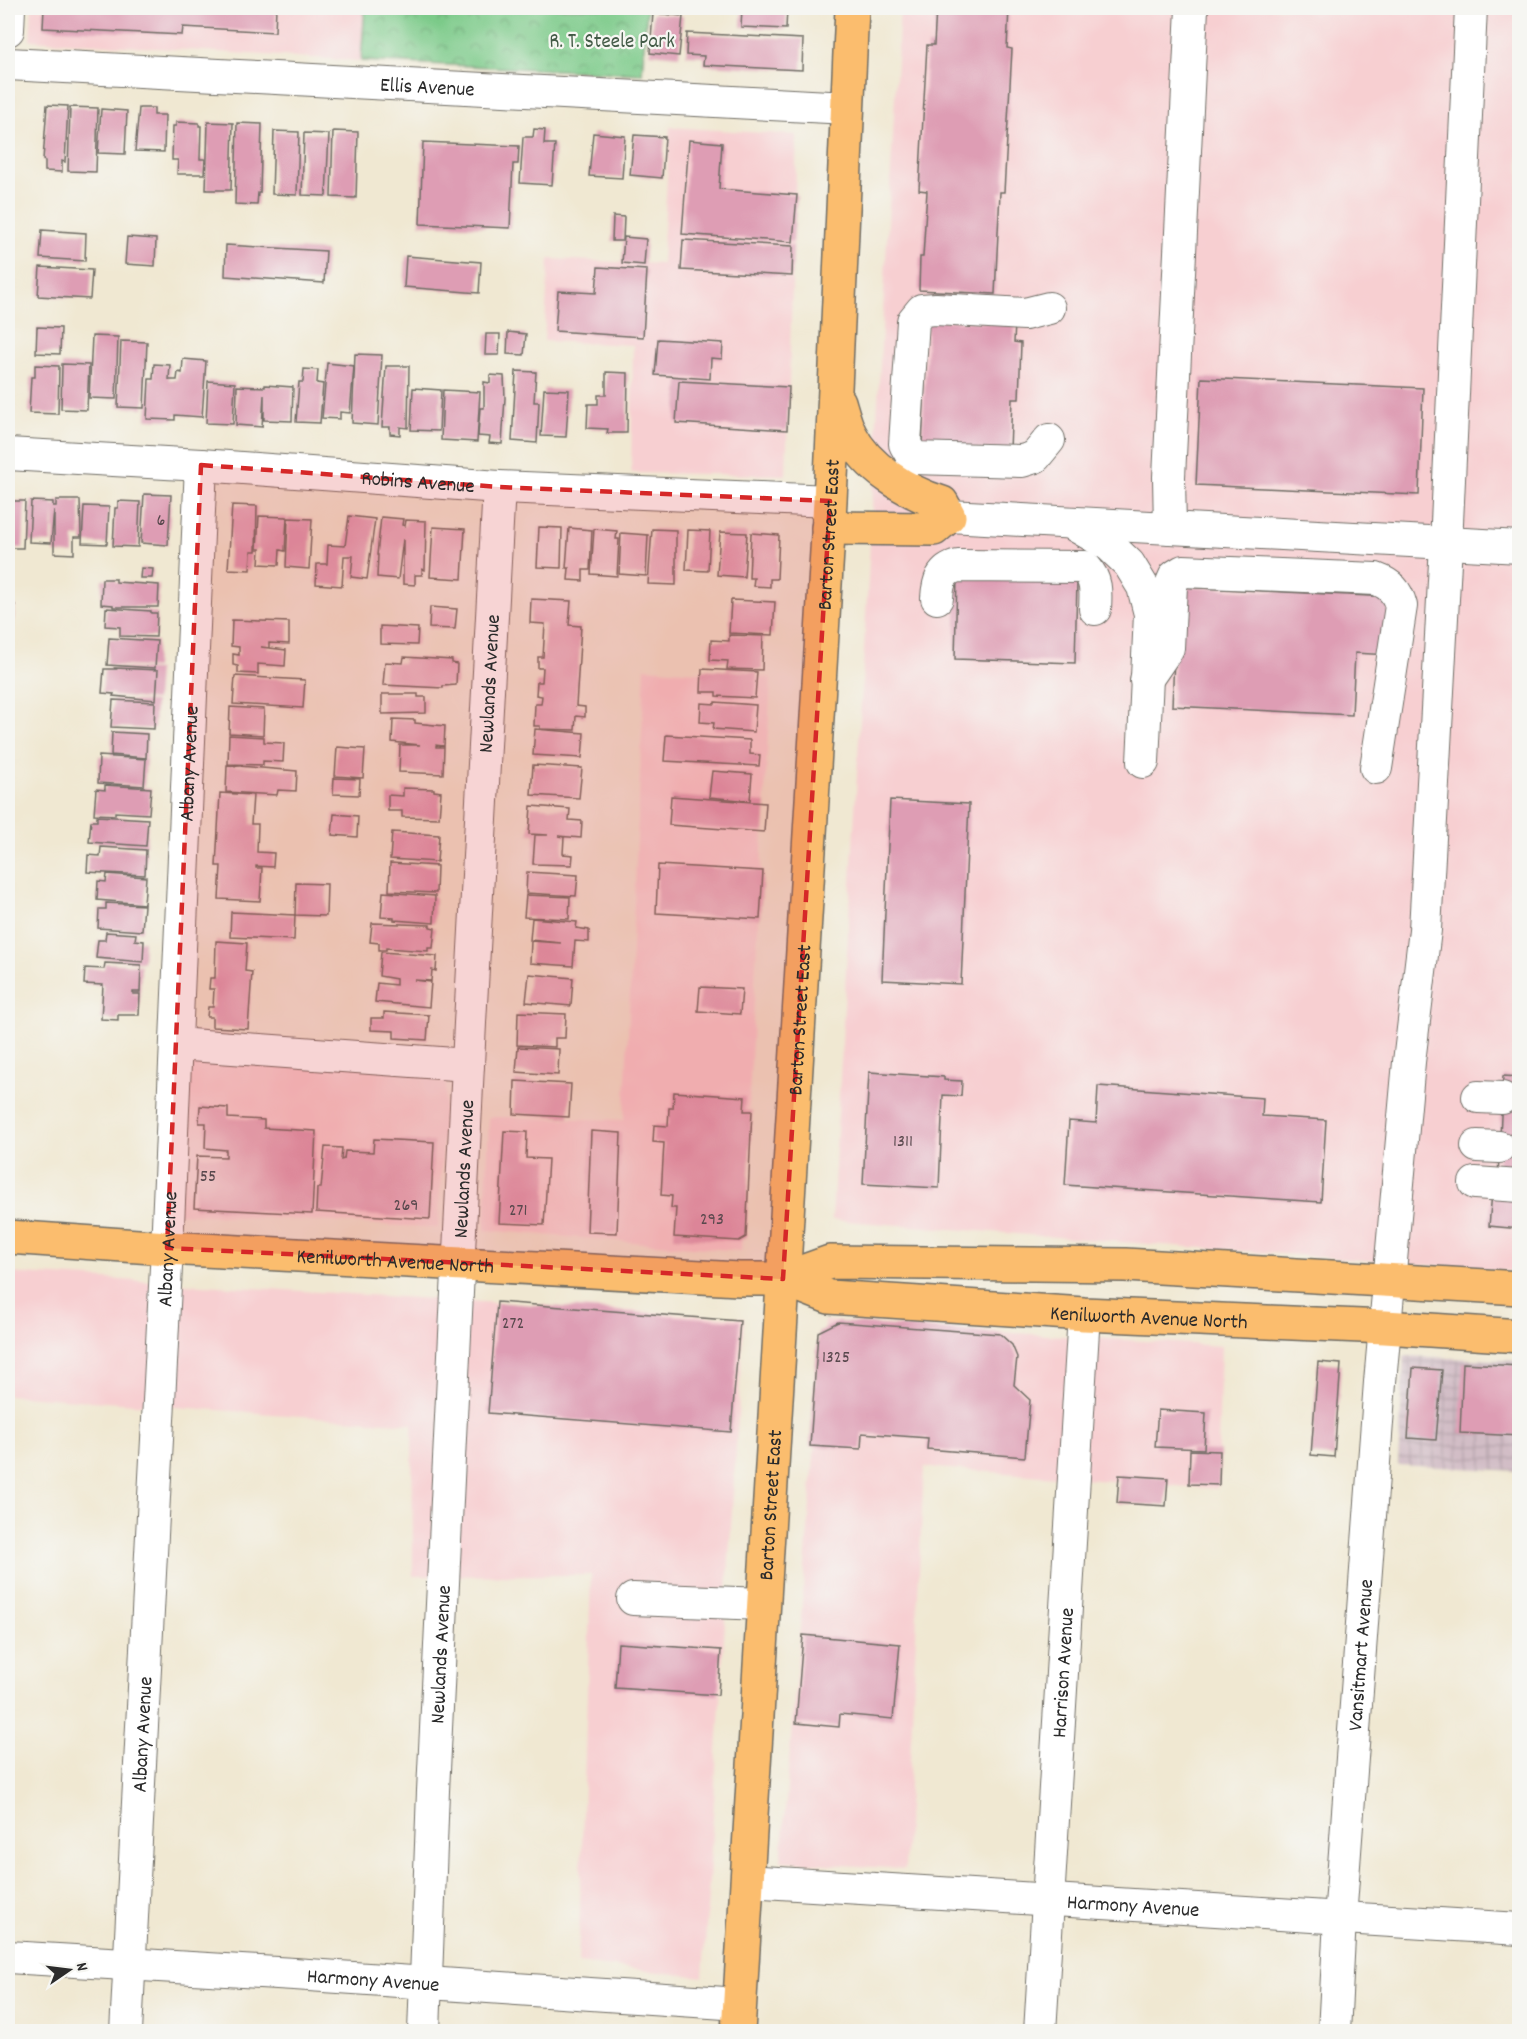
<svg xmlns="http://www.w3.org/2000/svg" width="1527" height="2039" font-family="Dekko,sans-serif">
<style>
.built{fill:#f7cfd1}
.industrial{fill:url(#industrial-grid)}
.park{fill:url(#park-crowns);stroke:#547a5a;stroke-width:1.5}
.building{fill:#de9db4}
.lines{fill:none;stroke-linecap:round;stroke-linejoin:round}
.minor-casing{stroke:#706d65;stroke-width:34}
.major-casing{stroke:#706d65;stroke-width:36}
.minor{stroke:#fff;stroke-width:32}
.major{stroke:#fbbd6e;stroke-width:33}
.marked{fill:#d62828;fill-opacity:0.2;stroke:#d62828;stroke-width:4.5;stroke-dasharray:12 8;stroke-linejoin:round}
.labels{text-anchor:middle;stroke-width:4.5;stroke-linejoin:round;paint-order:stroke}
.number-label{font-size:18px;fill:#58484d}
.park-label{font-size:21px;fill:#435b47;stroke:#f6f6f2}
.street-label{font-size:21px;fill:#2b2b2b;stroke:#f6f6f2}
</style>
<defs>
<pattern id="industrial-grid" width="8" height="8" patternUnits="userSpaceOnUse" patternTransform="scale(1.5)"><rect width="8" height="8" fill="#d2bdc6"/><path d="M0 4h8M4 0v8" fill="none" stroke="#b4a3aa"/></pattern>
<pattern id="park-crowns" width="20" height="18" patternUnits="userSpaceOnUse" patternTransform="scale(1.5)"><rect width="20" height="18" fill="#7cca89"/><path d="M2 6a3 3 0 1 1 6 0M12 15a3 3 0 1 1 6 0" fill="none" stroke="#66a470"/></pattern>
</defs>
<rect width="100%" height="100%" fill="#f6f6f2"/>
<filter id="ink" filterUnits="userSpaceOnUse"><feTurbulence type="fractalNoise" baseFrequency=".0167" numOctaves="2"/><feDisplacementMap in="SourceGraphic" scale="12" xChannelSelector="R" yChannelSelector="G"/><feConvolveMatrix kernelMatrix="1 2 1 2 8 2 1 2 1" color-interpolation-filters="sRGB"/></filter>
<filter id="wash" filterUnits="userSpaceOnUse"><feTurbulence type="fractalNoise" baseFrequency=".008" numOctaves="4" result="noise"/><feDisplacementMap in="SourceGraphic" scale="24" xChannelSelector="R" yChannelSelector="G"/><feGaussianBlur stdDeviation="1.35" result="paint"/><feColorMatrix in="noise" values="0 0 0 0 0 0 0 0 0 0 0 0 0 0 0 0 0 1.4 0 .05"/><feComposite in="paint" operator="in"/></filter>
<g filter="url(#wash)">
<rect width="100%" height="100%" fill="#f0e8d2"/>
<!-- built -->
<g class="built">
<path d="M32 8H365L361 61 30 40Z"/>
<path d="M900 8H1519V1272L832 1220Z"/>
<path d="M670 127 797 135 786 475 631 473 633 345 544 341 549 259 662 264Z"/>
<path d="M645 668 771 678 741 1251 485 1230 489 1117 624 1120Z"/>
<path d="M187 1032 448 1051 438 1228 176 1213Z"/>
<path d="M8 1273 744 1318 703 1977 578 1963 591 1575 413 1576 412 1424 8 1395Z"/>
<path d="M825 1321 1221 1346 1217 1489 924 1467 905 1869 781 1861Z"/>
</g>
<!-- industrial -->
<path class="industrial" d="M1404 1356 1519 1361V1471L1398 1465Z"/>
<!-- park -->
<path class="park" d="M365 8H647L642 74 361 61Z"/>
<g id="blocks">
<!-- building -->
<g class="building">
<path d="M44 8H276L275 32 183 27 182 35 43 28Z"/>
<path d="M742 8H787L786 29 741 27Z"/>
<path d="M936 8H1009L1007 48 1012 49 1004 192H1000L995 294 919 290 920 257H923L927 191 919 190 927 45H934Z"/>
<path d="M653 13 683 16 679 56 650 53Z"/>
<path d="M687 33 803 39 802 70 703 65 704 56 686 55Z"/>
<path d="M47 105 68 106 65 162 62 161V172L45 171V161L43 160Z"/>
<path d="M70 107 98 108 96 172 68 171Z"/>
<path d="M139 108H154V115H165L164 152 135 151Z"/>
<path d="M101 109 127 111 125 154 98 153Z"/>
<path d="M176 122 199 123V126H201L200 159H205L204 174H177L178 160H172L173 126H176Z"/>
<path d="M208 122 233 123 231 190H206Z"/>
<path d="M237 123 262 124 260 193H258L257 205 235 204Z"/>
<path d="M534 129 545 130 544 144H555L552 185 520 183 523 137H533Z"/>
<path d="M274 131 299 132 297 195 272 194Z"/>
<path d="M333 131 358 132 356 198 331 197Z"/>
<path d="M304 133 329 134 326 196 302 195Z"/>
<path d="M593 133 625 136 622 178 589 176Z"/>
<path d="M634 135 665 137 662 178 630 175Z"/>
<path d="M689 140 722 143 719 189 797 195 793 242 682 234Z"/>
<path d="M423 142 519 146 518 164H513L510 228 420 224Z"/>
<path d="M613 216 624 217 623 241H612Z"/>
<path d="M42 230 86 233 85 261 40 258Z"/>
<path d="M127 237 156 239 155 266 125 264Z"/>
<path d="M624 237 646 239 644 265 622 263Z"/>
<path d="M683 240 793 246 792 276 681 270Z"/>
<path d="M226 245 326 251 324 283 225 276Z"/>
<path d="M406 256 481 262 479 293 404 287Z"/>
<path d="M40 267 92 270 90 299 38 296Z"/>
<path d="M598 267 647 270 643 337 555 331 558 291 596 293Z"/>
<path d="M928 320 1015 324 1014 342 1021 343 1019 399H1012L1010 450 922 446Z"/>
<path d="M37 327 61 328 60 354 36 353Z"/>
<path d="M508 332 526 334 524 355 507 354Z"/>
<path d="M486 334H500L499 355H485Z"/>
<path d="M92 336 118 337 116 399 89 398Z"/>
<path d="M658 339 723 343 722 359 711 358 710 379 655 375Z"/>
<path d="M121 341 147 342 144 408 118 407Z"/>
<path d="M355 354 382 355 378 425 352 423Z"/>
<path d="M183 359 206 361 202 417 175 415V420L147 419 149 379H153L154 364 170 365 169 380H177L178 372 182 373Z"/>
<path d="M327 363 354 366 350 413 340 412V419L322 418Z"/>
<path d="M62 364 89 365 87 410 61 409Z"/>
<path d="M35 365 59 366 58 414 29 413 31 377H35Z"/>
<path d="M386 366H409L408 428 400 427V435L390 434V427H382Z"/>
<path d="M304 369 318 370 317 383 323 384 320 423 296 422 299 382H303Z"/>
<path d="M516 371 536 372 534 402H539L537 443 512 441Z"/>
<path d="M606 372 628 373 627 433H607L608 429 587 428 588 404H598V395H606Z"/>
<path d="M490 375 504 376 505 398 502 444 489 443 490 437 478 436 480 408H484V382L490 383Z"/>
<path d="M1201 378 1423 388 1419 495 1196 485Z"/>
<path d="M208 381 235 383 233 424 206 423Z"/>
<path d="M679 381 789 387 787 430 676 423Z"/>
<path d="M265 385 293 387 292 421 264 420V395L262 427 236 425 237 386 265 387Z"/>
<path d="M413 388 441 390 439 431 411 430Z"/>
<path d="M544 389 569 390 566 437 541 436Z"/>
<path d="M443 390 480 392 477 442 441 440Z"/>
<path d="M144 494 171 495 168 545 141 543Z"/>
<path d="M56 500H80L81 537H74V554L54 553V510L51 543 29 542 31 501 53 502V506H56Z"/>
<path d="M8 501H25L23 548H8Z"/>
<path d="M118 501 140 502 138 547 113 546 115 508H118Z"/>
<path d="M232 505 257 506 256 551H251L250 570 228 569Z"/>
<path d="M84 506 109 507 107 544 82 543Z"/>
<path d="M259 516 287 517 285 551 280 550 279 565 259 564 260 549H257Z"/>
<path d="M349 516 375 519 367 579 351 577 353 556H344L342 586 316 584 317 564H327L328 545 345 546Z"/>
<path d="M381 517 403 519 402 525 405 526 406 520 426 521 425 570 422 569V575H415V585L403 584V539L398 579 377 577 378 555H377Z"/>
<path d="M288 518 312 519 309 569 286 567Z"/>
<path d="M433 527 465 529 462 579 430 577Z"/>
<path d="M539 527 562 528 561 568 537 567Z"/>
<path d="M569 528 592 530 590 570H583V581L568 580 569 568H566Z"/>
<path d="M594 529 617 531 616 539H619L617 576 591 574Z"/>
<path d="M652 529 676 530V585L648 584Z"/>
<path d="M688 530 710 531 708 571 686 570Z"/>
<path d="M720 532 747 533 744 577 717 575Z"/>
<path d="M621 533 648 535 646 576 619 574Z"/>
<path d="M751 533 779 535 777 579H770V587L753 586 754 578H749Z"/>
<path d="M141 568 153 569 152 578H140Z"/>
<path d="M957 577 1077 581 1075 663 955 659Z"/>
<path d="M102 579H116V582L159 585 158 607H113V605L101 604Z"/>
<path d="M1177 587 1392 597 1389 655 1355 653 1352 715 1172 706Z"/>
<path d="M531 599 571 601 569 625 581 626 576 706 585 707V717L576 716 575 730 540 729V726H534L535 704H541L542 696 536 695 537 682H542L543 668H538V657H543L545 624 530 623Z"/>
<path d="M731 600 775 602 773 635 729 633Z"/>
<path d="M8 605H15L13 631H8Z"/>
<path d="M430 607 457 609 455 629 429 628Z"/>
<path d="M106 608 151 611V613H157L156 637 120 636V627L105 626Z"/>
<path d="M232 620 289 622V644L269 643V648L261 647 286 650 285 666 258 664V674L238 673V666L233 665V654L239 655V647L231 646Z"/>
<path d="M380 626 418 628 417 645 380 644Z"/>
<path d="M729 635 763 636 762 670 727 669 728 661 710 660 711 640 729 641Z"/>
<path d="M109 638 157 641 155 668 107 665Z"/>
<path d="M404 657 452 660V663L457 664 456 685 443 686V688L383 685 385 662 403 663Z"/>
<path d="M115 668 158 670 156 700 113 696 114 694 102 693 104 669H116Z"/>
<path d="M702 669 757 672 755 698 716 696V692H701Z"/>
<path d="M235 676 305 680 303 708 233 704Z"/>
<path d="M382 694H418V697H426V713L382 714Z"/>
<path d="M113 700 155 702 154 729 111 727Z"/>
<path d="M715 702 756 705 754 732 713 729 714 723 700 722 701 703 715 704Z"/>
<path d="M230 707 264 709 263 735 229 733Z"/>
<path d="M393 719 415 720V723L445 726 444 746 436 745V747H444L443 774 399 772 400 745H420L392 742Z"/>
<path d="M535 729 584 733 582 758 533 755Z"/>
<path d="M112 732 147 734 146 758 111 755Z"/>
<path d="M229 735 264 737V742L284 743 283 762 263 761V765L228 764Z"/>
<path d="M666 735 750 740V754L760 755 759 766 664 761Z"/>
<path d="M337 747 365 749 363 778 335 776Z"/>
<path d="M99 756 146 759 144 786 98 783Z"/>
<path d="M227 765 297 771 296 791 278 790 277 795 226 792Z"/>
<path d="M533 765 582 768 579 798 531 795Z"/>
<path d="M712 771 752 774 750 801 709 797Z"/>
<path d="M334 778 360 779 359 795 333 794Z"/>
<path d="M105 785 151 788 149 814 115 812V815L94 814 96 789 105 790Z"/>
<path d="M403 788 434 789V791L441 792 439 818 402 817V811H388V795L403 796Z"/>
<path d="M220 793 253 795 251 824H258L257 852 274 853 273 867 256 866V868H262L260 901 219 899 221 866H216Z"/>
<path d="M671 796 766 803 764 832 669 825Z"/>
<path d="M890 800 969 804 961 984 882 980Z"/>
<path d="M531 806 570 809 569 820 582 821 581 838 558 836 564 837 563 854 573 855 572 865 533 864 535 835H548L529 834Z"/>
<path d="M334 814 358 816 357 837 332 835Z"/>
<path d="M97 816 148 819 146 846 89 842 91 821H97Z"/>
<path d="M392 832 439 835 437 862 390 859Z"/>
<path d="M101 847 146 850 145 875 87 872 88 855 100 856Z"/>
<path d="M390 863 437 866 436 893 389 891Z"/>
<path d="M658 865 763 871 760 919 656 913Z"/>
<path d="M527 872 578 875 576 896 526 893Z"/>
<path d="M107 874 146 877 144 904 97 900 98 881 106 882Z"/>
<path d="M296 883 327 884 326 916 295 915Z"/>
<path d="M383 892 435 896 434 923 394 920V918L381 917Z"/>
<path d="M526 895 570 897 569 919 524 917Z"/>
<path d="M106 903 144 905 142 931 98 928 99 909H106Z"/>
<path d="M231 912 295 915 294 940 230 937Z"/>
<path d="M532 918 577 922 576 928 589 930V942L575 941 573 966 530 963 531 941 561 943 530 940Z"/>
<path d="M372 923 430 925V927L435 928 433 948H428V951L386 948V950H379V943L370 942Z"/>
<path d="M106 932 136 934 135 940 144 941 143 962 96 958 98 940H105Z"/>
<path d="M216 941 247 943 245 971 252 972 248 1029 212 1027V1017H207L208 1007H213L214 989H209L210 978H215Z"/>
<path d="M381 952 437 956 436 971 432 970 431 981 414 980 431 982 429 1007 375 1002 377 983 396 985V979L379 976Z"/>
<path d="M105 963 141 965 140 992H133V994H140L139 1015H118V1020L101 1019 103 985 84 984 85 968 104 969Z"/>
<path d="M529 974 573 978 571 1006 526 1002Z"/>
<path d="M700 987 742 989 740 1014 698 1011Z"/>
<path d="M384 1012 429 1015 427 1040 394 1038V1031L371 1030V1018H384Z"/>
<path d="M518 1012 566 1014 565 1038H555V1047L517 1045Z"/>
<path d="M518 1047 559 1049 558 1075 516 1072Z"/>
<path d="M869 1072 944 1077V1080L962 1081 961 1096 943 1095 939 1188 863 1184Z"/>
<path d="M1503 1076 1520 1077V1178L1498 1177Z"/>
<path d="M515 1081 571 1084 569 1117 514 1114Z"/>
<path d="M1098 1086 1263 1098 1262 1116 1326 1120 1321 1202 1065 1185 1069 1121 1096 1123Z"/>
<path d="M674 1092 745 1097 744 1111H752L746 1237 739 1241 674 1237 676 1208H671L672 1196 661 1195 664 1143 653 1142 654 1125 668 1126 669 1108H673Z"/>
<path d="M200 1106 228 1108V1118L264 1120V1128L316 1131 312 1214 194 1208 197 1156 226 1157V1150L205 1148 206 1123H199Z"/>
<path d="M504 1131 527 1132 526 1158 548 1159 544 1225 499 1223Z"/>
<path d="M591 1131 621 1133 617 1233 587 1232Z"/>
<path d="M374 1139 434 1142 430 1219 316 1212 317 1188H321L325 1147 342 1148 341 1160 344 1159 345 1151 373 1152Z"/>
<path d="M1492 1193 1520 1196V1229L1489 1226Z"/>
<path d="M497 1302 740 1321 731 1432 488 1413Z"/>
<path d="M838 1322 1000 1334 1012 1345 1017 1357 1014 1385 1030 1400 1025 1457 927 1449 928 1438 862 1433 861 1449 810 1446 818 1332Z"/>
<path d="M1318 1362 1341 1364 1334 1457 1311 1455Z"/>
<path d="M1463 1363 1520 1366V1436L1460 1433Z"/>
<path d="M1413 1368 1442 1370 1436 1440 1408 1438Z"/>
<path d="M1158 1410 1206 1413 1204 1449 1155 1447Z"/>
<path d="M1190 1450 1220 1451 1219 1485 1189 1484Z"/>
<path d="M1119 1475 1168 1478 1166 1506 1117 1503Z"/>
<path d="M803 1635 900 1644 893 1719 840 1714 839 1727 796 1723Z"/>
<path d="M618 1643 721 1650 718 1695 615 1688Z"/>
</g>
</g>
</g>
<g filter="url(#ink)">
<use href="#blocks" fill-opacity="0" stroke="#706d65" stroke-width="1.5"/>
<g class="lines">
<!-- minor casing -->
<g class="minor-casing">
<g id="minor">
<path d="M8 30 9 8"/>
<path id="s1" d="M8 64 848 108"/>
<path d="M1049 308 1025 314 936 309 922 310 913 321 905 444 913 458 1022 461 1035 457 1049 440"/>
<path id="s2" d="M8 454 201 465 499 487 830 501"/>
<path d="M949 516 1520 547"/>
<path d="M1076 526 1109 545 1129 564 1143 587 1150 614 1143 762"/>
<path d="M1170 528 1169 477 1192 8"/>
<path d="M937 598C938 582 941 570 958 566L1085 567C1097 580 1096 592 1095 609"/>
<path d="M1146 680 1168 648 1171 585 1175 576 1183 571 1376 579C1390 584 1397 591 1401 606L1376 768"/>
<path d="M176 1044 468 1065"/>
<path d="M1478 1097 1502 1098"/>
<path d="M1477 1146 1499 1147"/>
<path d="M1475 1183 1520 1186"/>
<path d="M633 1599 763 1604"/>
<path id="s3" d="M747 1881 1520 1929"/>
<path id="s4" d="M8 1957 294 1974 740 2004"/>
<path id="s5" d="M126 2032 167 1248 201 465"/>
<path id="s6" d="M424 2032 433 1791 470 1023 499 487"/>
<path id="s7" d="M1040 2032 1084 1314"/>
<path id="s8" d="M1334 2032 1340 1919 1380 1382 1409 1062 1425 930 1446 544 1471 8"/>
</g>
</g>
<!-- major casing -->
<g class="major-casing">
<g id="major">
<path d="M828 528 934 529 949 516 942 503C907 492 867 468 850 434 845 424 842 412 839 402"/>
<path id="s9" d="M8 1237 167 1248 739 1279H783L830 1262 1125 1265 1520 1288"/>
<path id="s10" d="M783 1279 829 1297 1084 1314 1385 1327 1520 1336"/>
<path id="s11" d="M738 2032 830 501 852 8"/>
</g>
</g>
<!-- minor -->
<use href="#minor" class="minor"/>
<!-- major -->
<use href="#major" class="major"/>
</g>
</g>
<!-- marked area -->
<path class="marked" d="M201 465 499 487 830 501 783 1279 167 1248Z"/>
<g class="labels">
<!-- number labels -->
<g class="number-label">
<text x="161" y="525">6</text>
<text x="903" y="1146">1311</text>
<text x="208" y="1181">55</text>
<text x="406" y="1210">269</text>
<text x="518" y="1215">271</text>
<text x="712" y="1224">293</text>
<text x="513" y="1328">272</text>
<text x="836" y="1362">1325</text>
</g>
<!-- park labels -->
<g class="park-label">
<text x="612" y="47">R. T. Steele Park</text>
</g>
<!-- street labels -->
<g class="street-label">
<text dy="7" stroke="none"><textPath href="#s1" startOffset="420">Ellis Avenue</textPath></text>
<text dy="7" stroke="none"><textPath href="#s2" startOffset="411">Robins Avenue</textPath></text>
<text dy="7" stroke="none"><textPath href="#s11" startOffset="1500">Barton Street East</textPath></text>
<text dy="7" stroke="none"><textPath href="#s6" startOffset="1350">Newlands Avenue</textPath></text>
<text dy="7" stroke="none"><textPath href="#s5" startOffset="1270">Albany Avenue</textPath></text>
<text dy="7" stroke="none"><textPath href="#s11" startOffset="1014">Barton Street East</textPath></text>
<text dy="7" stroke="none"><textPath href="#s6" startOffset="864">Newlands Avenue</textPath></text>
<text dy="7" stroke="none"><textPath href="#s5" startOffset="784">Albany Avenue</textPath></text>
<text dy="7" stroke="none"><textPath href="#s9" startOffset="388">Kenilworth Avenue North</textPath></text>
<text dy="7" stroke="none"><textPath href="#s10" startOffset="370">Kenilworth Avenue North</textPath></text>
<text dy="7" stroke="none"><textPath href="#s11" startOffset="528">Barton Street East</textPath></text>
<text dy="7" stroke="none"><textPath href="#s6" startOffset="378">Newlands Avenue</textPath></text>
<text dy="7" stroke="none"><textPath href="#s8" startOffset="378">Vansitmart Avenue</textPath></text>
<text dy="7" stroke="none"><textPath href="#s7" startOffset="360">Harrison Avenue</textPath></text>
<text dy="7" stroke="none"><textPath href="#s5" startOffset="298">Albany Avenue</textPath></text>
<text dy="7" stroke="none"><textPath href="#s3" startOffset="387">Harmony Avenue</textPath></text>
<text dy="7" stroke="none"><textPath href="#s4" startOffset="366">Harmony Avenue</textPath></text>
</g>
</g>
<!-- margin -->
<rect width="1527" height="2039" fill="none" stroke="#f6f6f2" stroke-width="30"/>
<!-- north arrow -->
<g transform="translate(69 1970) rotate(76)" stroke="#f6f6f2" stroke-width="4.5" paint-order="stroke">
<path d="M0-4.5L10 22L0 15L-10 22Z" fill="#2b2b2b"/>
<text y="-9" font-size="16" font-weight="bold" text-anchor="middle" fill="#2b2b2b">N</text>
</g>
</svg>
